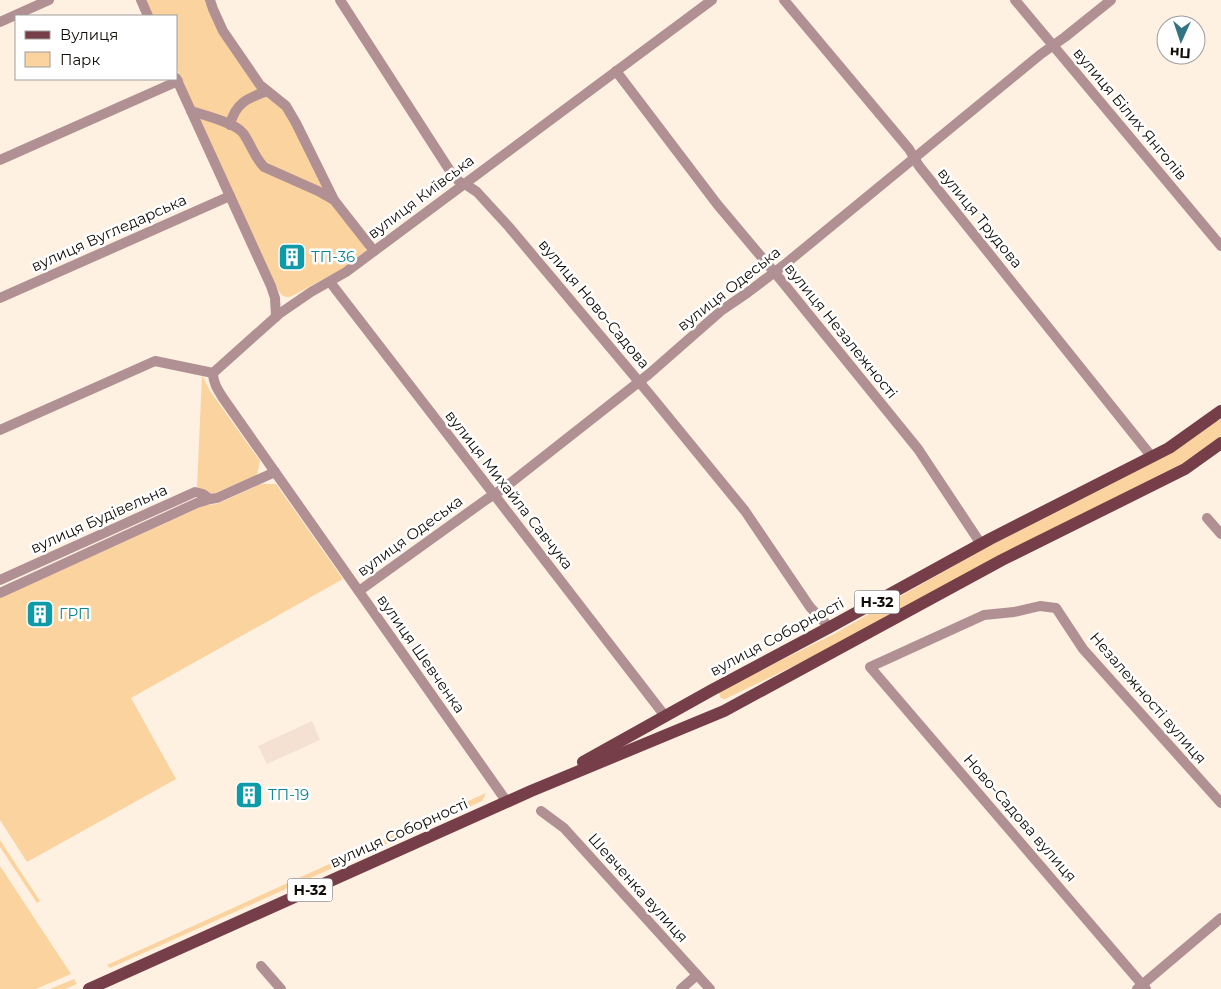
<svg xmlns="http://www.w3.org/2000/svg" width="1221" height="989" font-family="Montserrat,sans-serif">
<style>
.industrial{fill:#f4e1d2}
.green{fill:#fbd39f}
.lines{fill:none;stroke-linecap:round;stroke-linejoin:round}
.street{stroke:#b19094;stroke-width:10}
.primary{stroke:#753e49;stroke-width:12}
.labels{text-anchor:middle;stroke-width:5;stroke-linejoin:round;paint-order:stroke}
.shield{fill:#fff;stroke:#585551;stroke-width:1}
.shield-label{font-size:14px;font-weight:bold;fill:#100c07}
.street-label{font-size:15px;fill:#100c07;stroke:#fff}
.culture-label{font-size:15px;fill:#0d838f;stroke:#fff;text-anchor:start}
</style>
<rect width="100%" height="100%" fill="#fef1e1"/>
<!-- industrial -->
<path class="industrial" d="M312 721 320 740 267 764 258 746Z"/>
<!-- green -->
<g class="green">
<path d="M146 0H208L221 32 284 108 364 243 366 251 342 269 292 296C287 298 283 297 279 292L176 67V16H153Z"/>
<path d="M202 375 210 391 260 461 257 475 213 494 197 487Z"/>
<path d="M1221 419V436L1180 465 839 644 725 699H723L720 697 719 692 721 690 834 634 992 544Z"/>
<path d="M261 484H276L343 579 131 698 176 779 27 862 0 820V598L205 505 217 504Z"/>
<path d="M486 793 482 801 110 968 107 965Z"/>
<path d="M0 840 40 901 37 903 0 847Z"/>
<path d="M0 866 71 974 36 989H0Z"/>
<path d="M74 979 77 984 65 989H50Z"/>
</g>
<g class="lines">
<!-- street -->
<g class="street">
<path d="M141 0 148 16"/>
<path d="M210 0 213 9 223 31 260 85 286 106 296 123 334 200 374 251"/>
<path d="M340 0 454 177 460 182 468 186 477 192 509 227 651 396 745 511 810 607 830 628"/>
<path d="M784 0 909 149 919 166 1152 457"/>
<path d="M1015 0 1221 246"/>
<path d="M0 22 49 0"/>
<path d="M616 71 717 204 780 279 918 449 981 544"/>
<path d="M176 78 271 286 275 298 276 317"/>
<path d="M191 111C204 115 235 123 243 133 251 144 254 157 264 167L318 191 334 200"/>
<path d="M230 125C235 103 248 98 267 91"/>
<path d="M0 160 178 81"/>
<path d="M330 282 665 716"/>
<path d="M0 298 230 196"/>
<path d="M213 373C213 383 218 390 223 398L507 802"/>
<path d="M0 430 155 361 213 373 279 314 311 292 346 272 712 0"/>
<path d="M1207 518 1221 534"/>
<path d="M0 580 195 492 203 494 210 499"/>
<path d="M359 591 487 499 504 488 649 374 722 310 747 293 784 265 1041 54 1065 37 1111 0"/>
<path d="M0 593 197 503 210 499 217 498 275 472"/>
<path d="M541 811 564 828 710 989"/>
<path d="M261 966 281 989"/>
<path d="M681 989 697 975"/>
<path d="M1137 989 1221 918"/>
<path d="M1146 989 870 667 984 615 1014 612 1040 606 1056 608 1083 649 1221 803"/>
</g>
<!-- primary -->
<g class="primary">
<path d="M583 762 712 690 830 627 990 539 1169 448 1221 411"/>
<path d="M89 989 531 791 724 711 1002 560 1185 469 1221 443"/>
</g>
</g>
<!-- icons -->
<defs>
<g id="building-square" transform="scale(1.4375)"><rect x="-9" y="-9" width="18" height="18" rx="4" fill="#0f9aa8" stroke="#fff"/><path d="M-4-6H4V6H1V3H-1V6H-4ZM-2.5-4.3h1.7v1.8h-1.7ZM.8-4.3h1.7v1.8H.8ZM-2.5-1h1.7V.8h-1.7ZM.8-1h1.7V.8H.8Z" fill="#fff"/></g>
</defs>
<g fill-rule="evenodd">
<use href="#building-square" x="292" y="257"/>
<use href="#building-square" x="40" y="614"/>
<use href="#building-square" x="249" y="795"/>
</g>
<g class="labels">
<!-- shield labels -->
<g class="shield">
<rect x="854.5" y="590.5" width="45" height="23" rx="4"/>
<rect x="287.5" y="878.5" width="45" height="23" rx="4"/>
</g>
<g class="shield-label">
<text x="877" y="607">Н-32</text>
<text x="310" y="895">Н-32</text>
</g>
<!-- street labels -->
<g class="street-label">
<text transform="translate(1130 114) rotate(50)" y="5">вулиця Білих Янголів</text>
<text transform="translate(421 197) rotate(-37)" y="5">вулиця Київська</text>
<text transform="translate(980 218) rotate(51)" y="5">вулиця Трудова</text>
<text transform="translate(109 233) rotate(-24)" y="5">вулиця Вугледарська</text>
<text transform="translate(729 289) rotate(-38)" y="5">вулиця Одеська</text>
<text transform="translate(594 304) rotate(50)" y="5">вулиця Ново-Садова</text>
<text transform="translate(841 331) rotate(51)" y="5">вулиця Незалежності</text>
<text transform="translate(509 490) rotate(52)" y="5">вулиця Михайла Савчука</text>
<text transform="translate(99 519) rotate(-24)" y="5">вулиця Будівельна</text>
<text transform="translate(410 536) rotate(-36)" y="5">вулиця Одеська</text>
<text transform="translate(777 637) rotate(-28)" y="5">вулиця Соборності</text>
<text transform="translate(421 654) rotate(55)" y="5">вулиця Шевченка</text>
<text transform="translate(1148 698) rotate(49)" y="5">Незалежності вулиця</text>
<text transform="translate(1020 818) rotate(49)" y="5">Ново-Садова вулиця</text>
<text transform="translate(399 833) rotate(-24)" y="5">вулиця Соборності</text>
<text transform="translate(638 888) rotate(48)" y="5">Шевченка вулиця</text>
</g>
<!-- culture labels -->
<g class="culture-label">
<text x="311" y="262">ТП-36</text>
<text x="59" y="619">ГРП</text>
<text x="268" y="800">ТП-19</text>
</g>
</g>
<!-- legend -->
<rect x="15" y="15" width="162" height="65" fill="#ffffff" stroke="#9f9e9c"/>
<rect x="25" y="31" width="25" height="8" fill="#753e49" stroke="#9f9e9c"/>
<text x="60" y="40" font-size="15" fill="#100c07">Вулиця</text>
<rect x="25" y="52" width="25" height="15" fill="#fbd39f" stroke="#9f9e9c"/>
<text x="60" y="65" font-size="15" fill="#100c07">Парк</text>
<!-- north arrow -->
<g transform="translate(1181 40) rotate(183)"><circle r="24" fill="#ffffff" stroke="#9f9e9c"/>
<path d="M0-4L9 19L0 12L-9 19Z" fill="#317585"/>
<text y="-8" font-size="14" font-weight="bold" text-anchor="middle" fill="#100c07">Пн</text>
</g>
</svg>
